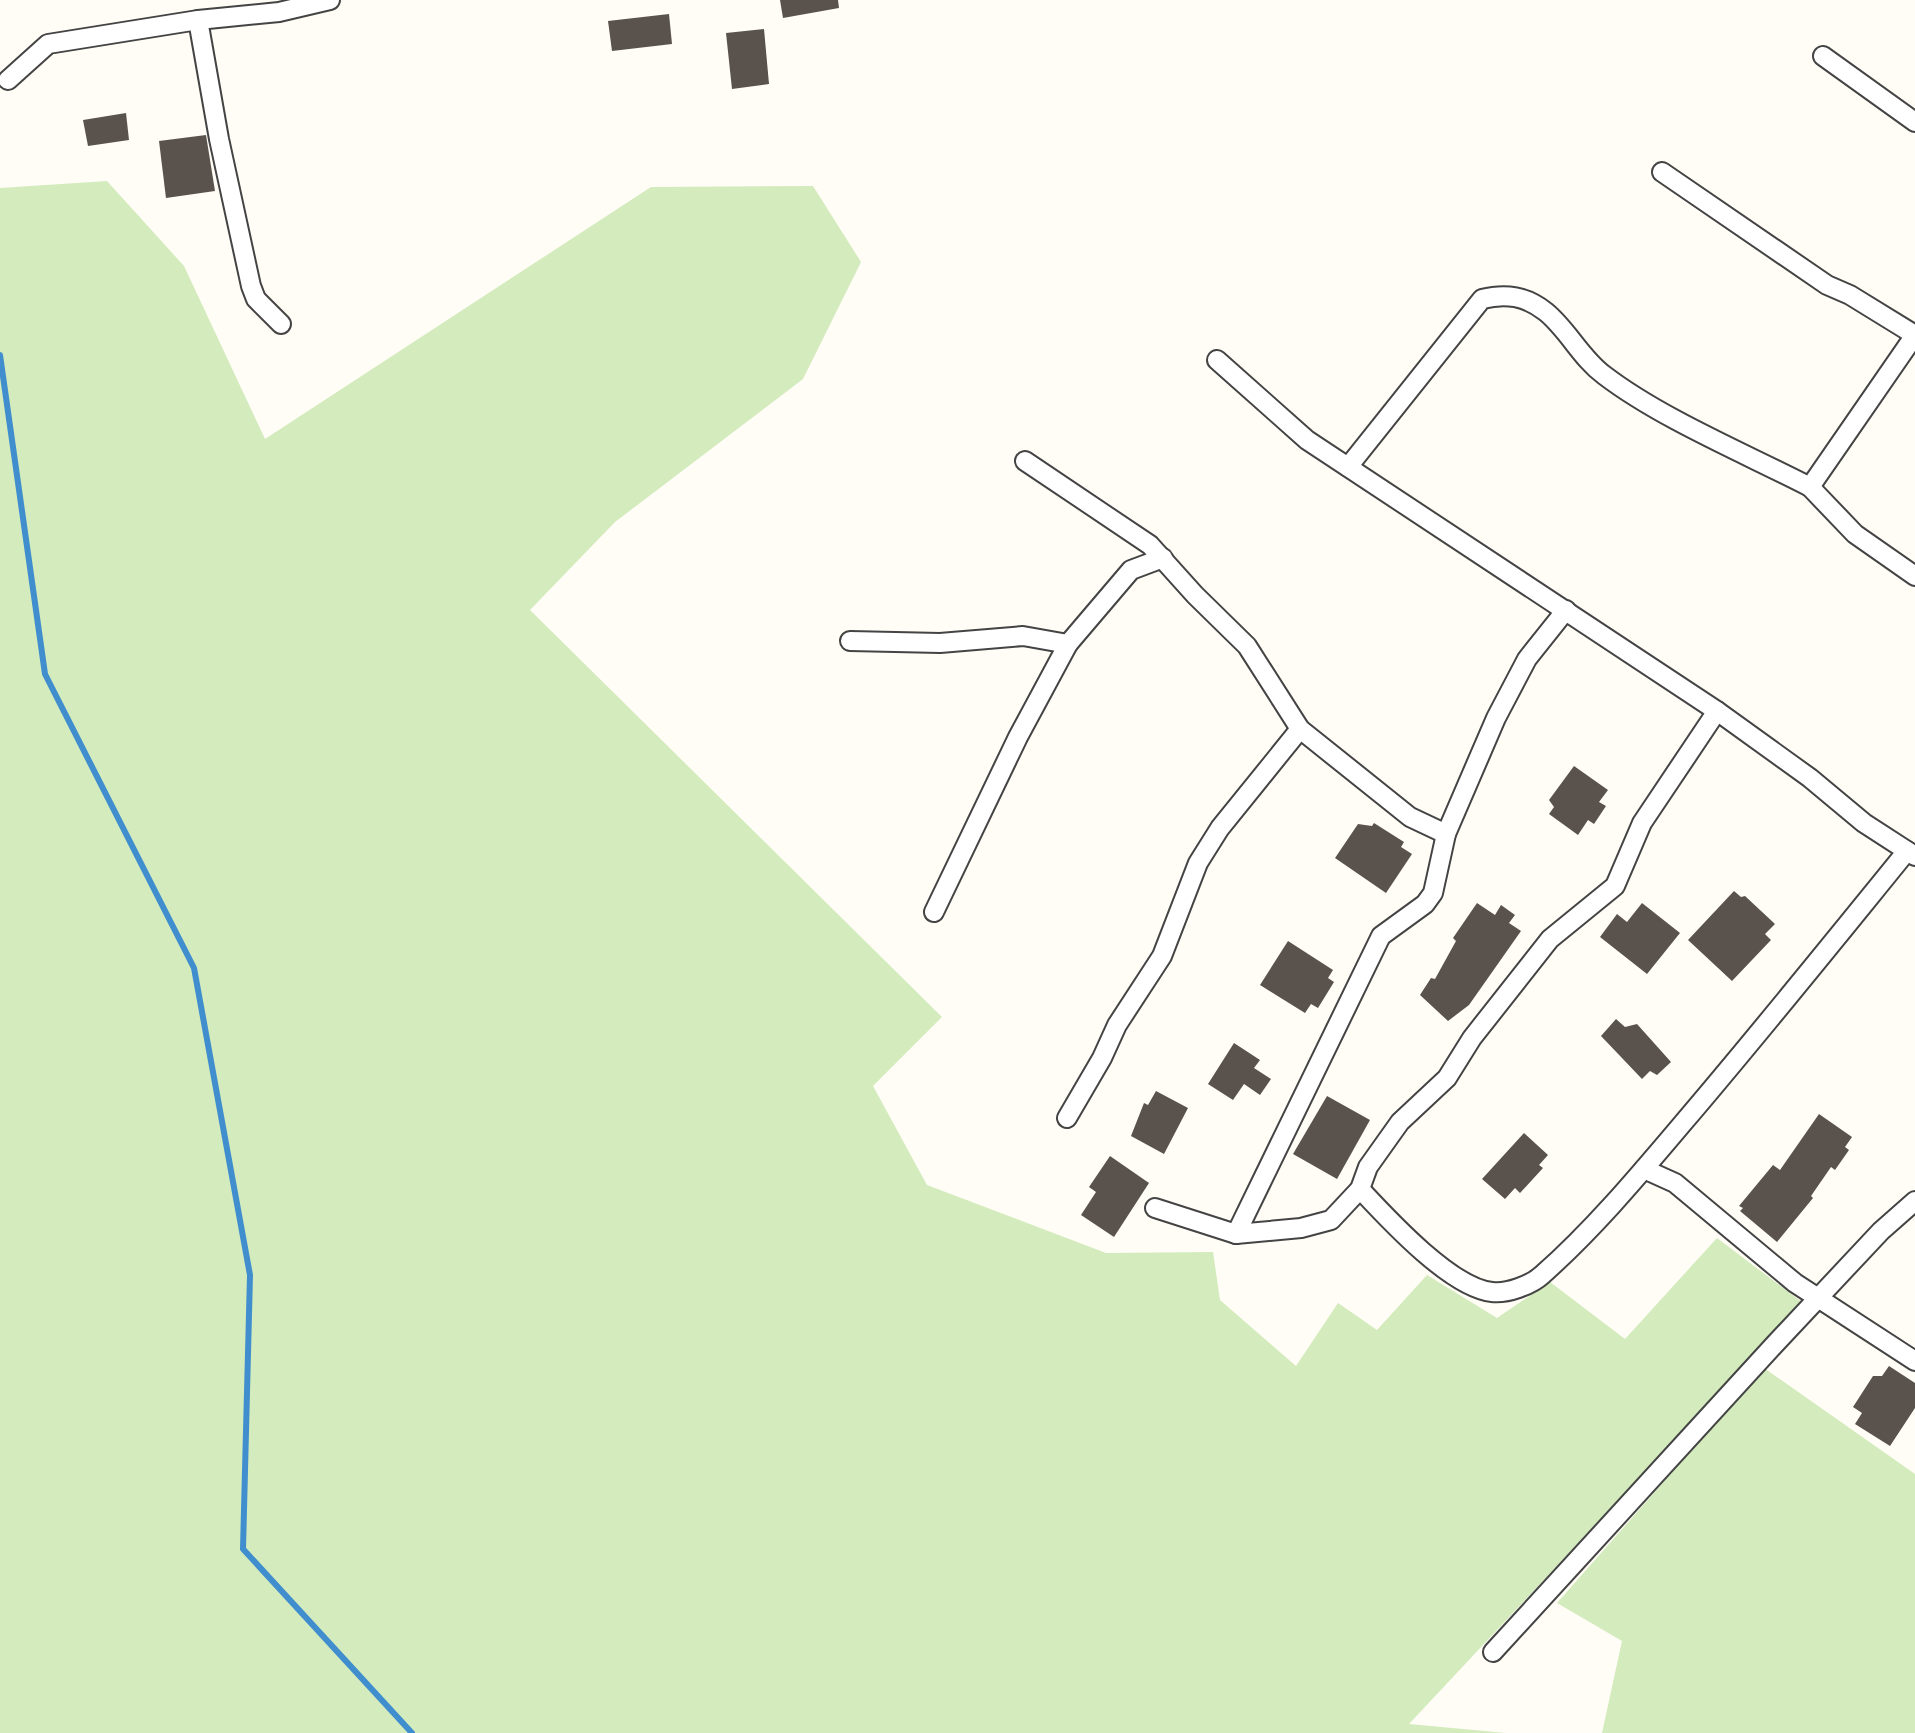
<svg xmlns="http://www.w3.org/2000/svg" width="1915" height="1733" font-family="'Playfair Display',serif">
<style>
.green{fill:#d3ebbd}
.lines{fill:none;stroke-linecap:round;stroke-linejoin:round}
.stream{stroke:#408ece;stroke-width:6}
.building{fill:#5a534d}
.street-casing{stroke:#444;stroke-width:22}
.street{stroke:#fff;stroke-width:18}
</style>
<rect width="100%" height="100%" fill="#fffdf5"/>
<!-- green -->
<g class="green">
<path d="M107 181 184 266 265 439 651 187 813 186 861 262 803 379 615 522 530 610 942 1017 873 1086 927 1185 1106 1253 1213 1252 1220 1300 1296 1366 1338 1303 1377 1330 1427 1275 1497 1318 1550 1282 1625 1339 1717 1238 1803 1303 1409 1724 1506 1733H0V188Z"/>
<path d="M1764 1368 1915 1474V1733H1602L1622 1641 1557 1603Z"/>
</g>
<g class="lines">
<!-- stream -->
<path class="stream" d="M0 355 45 674 194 968 250 1275 243 1549 412 1733"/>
</g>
<!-- building -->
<g class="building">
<path d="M780 0H838L839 8 783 18Z"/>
<path d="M669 14 672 44 612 51 608 21Z"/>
<path d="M764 29 769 84 732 89 726 33Z"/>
<path d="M126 113 129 140 88 146 83 120Z"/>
<path d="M206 135 215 191 166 198 159 141Z"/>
<path d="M1574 766 1608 790 1599 802 1606 806 1594 824 1588 820 1578 835 1549 814 1554 807 1549 800Z"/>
<path d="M1374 823 1404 842 1401 847 1412 854 1386 893 1335 858 1358 824 1372 826Z"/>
<path d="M1734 891 1741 897 1745 896 1775 924 1765 934 1771 940 1732 981 1688 940Z"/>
<path d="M1477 903 1495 915 1501 905 1515 915 1509 923 1521 931 1469 1005 1448 1021 1420 995 1431 978 1435 979 1456 941 1453 938Z"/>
<path d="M1642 903 1680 933 1647 974 1600 937 1617 914 1627 922Z"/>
<path d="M1288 941 1333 970 1328 978 1334 982 1318 1008 1311 1004 1305 1013 1260 985Z"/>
<path d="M1616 1019 1625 1027 1637 1024 1671 1062 1657 1075 1650 1071 1642 1079 1601 1036Z"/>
<path d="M1234 1043 1260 1060 1254 1068 1271 1079 1260 1095 1244 1084 1233 1100 1208 1084Z"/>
<path d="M1156 1091 1188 1108 1164 1154 1131 1136 1144 1103 1148 1105Z"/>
<path d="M1327 1096 1370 1120 1337 1179 1293 1154Z"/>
<path d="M1819 1114 1852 1137 1845 1147 1849 1150 1835 1170 1831 1167 1811 1196 1813 1198 1777 1242 1740 1211 1743 1208 1739 1206 1773 1165 1780 1170Z"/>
<path d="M1524 1133 1548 1155 1539 1165 1543 1168 1520 1193 1515 1188 1505 1199 1482 1179Z"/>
<path d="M1110 1156 1149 1183 1114 1237 1081 1215 1096 1192 1089 1187Z"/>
<path d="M1889 1366 1915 1383V1408L1890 1446 1855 1424 1862 1413 1853 1407 1873 1376H1882Z"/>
</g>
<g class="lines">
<!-- street casing -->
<g class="street-casing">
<g id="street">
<path d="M198 20 219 139 251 286 256 299 281 324"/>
<path d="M1823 56 1915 122"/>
<path d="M8 80 48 44 198 20 279 12 330 0"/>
<path d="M1662 172 1827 285 1850 295 1915 335"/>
<path d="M1217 360 1307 440 1717 711 1810 778 1864 823 1915 856"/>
<path d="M1025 461 1150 545 1195 595 1247 646 1300 729 1410 817 1446 834"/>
<path d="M1348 467 1482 299C1506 293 1526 296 1546 312 1568 330 1581 358 1604 375 1660 418 1746 454 1810 487L1915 335"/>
<path d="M1810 487 1855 534 1915 576"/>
<path d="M850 641 940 643 1023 636 1068 644"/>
<path d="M934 912 1018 737 1068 644 1131 570 1163 558"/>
<path d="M1067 1118 1102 1058 1117 1025 1162 956 1198 863 1220 828 1300 729"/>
<path d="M1644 1169 1675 1183 1795 1283 1915 1361"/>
<path d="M1360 1189C1387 1218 1451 1288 1492 1292 1507 1294 1531 1285 1542 1275 1593 1230 1639 1175 1683 1123 1759 1034 1833 942 1907 851"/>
<path d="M1155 1208 1236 1234 1301 1228 1331 1220 1360 1189 1368 1167 1400 1122 1447 1078 1472 1038 1550 939 1615 886 1642 823 1717 711"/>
<path d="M1236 1234 1381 936 1425 904 1433 893 1446 834 1496 718 1527 659 1566 610"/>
<path d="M1493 1652 1775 1344 1881 1231 1915 1201"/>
</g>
</g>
<!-- street -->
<use href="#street" class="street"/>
</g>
</svg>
